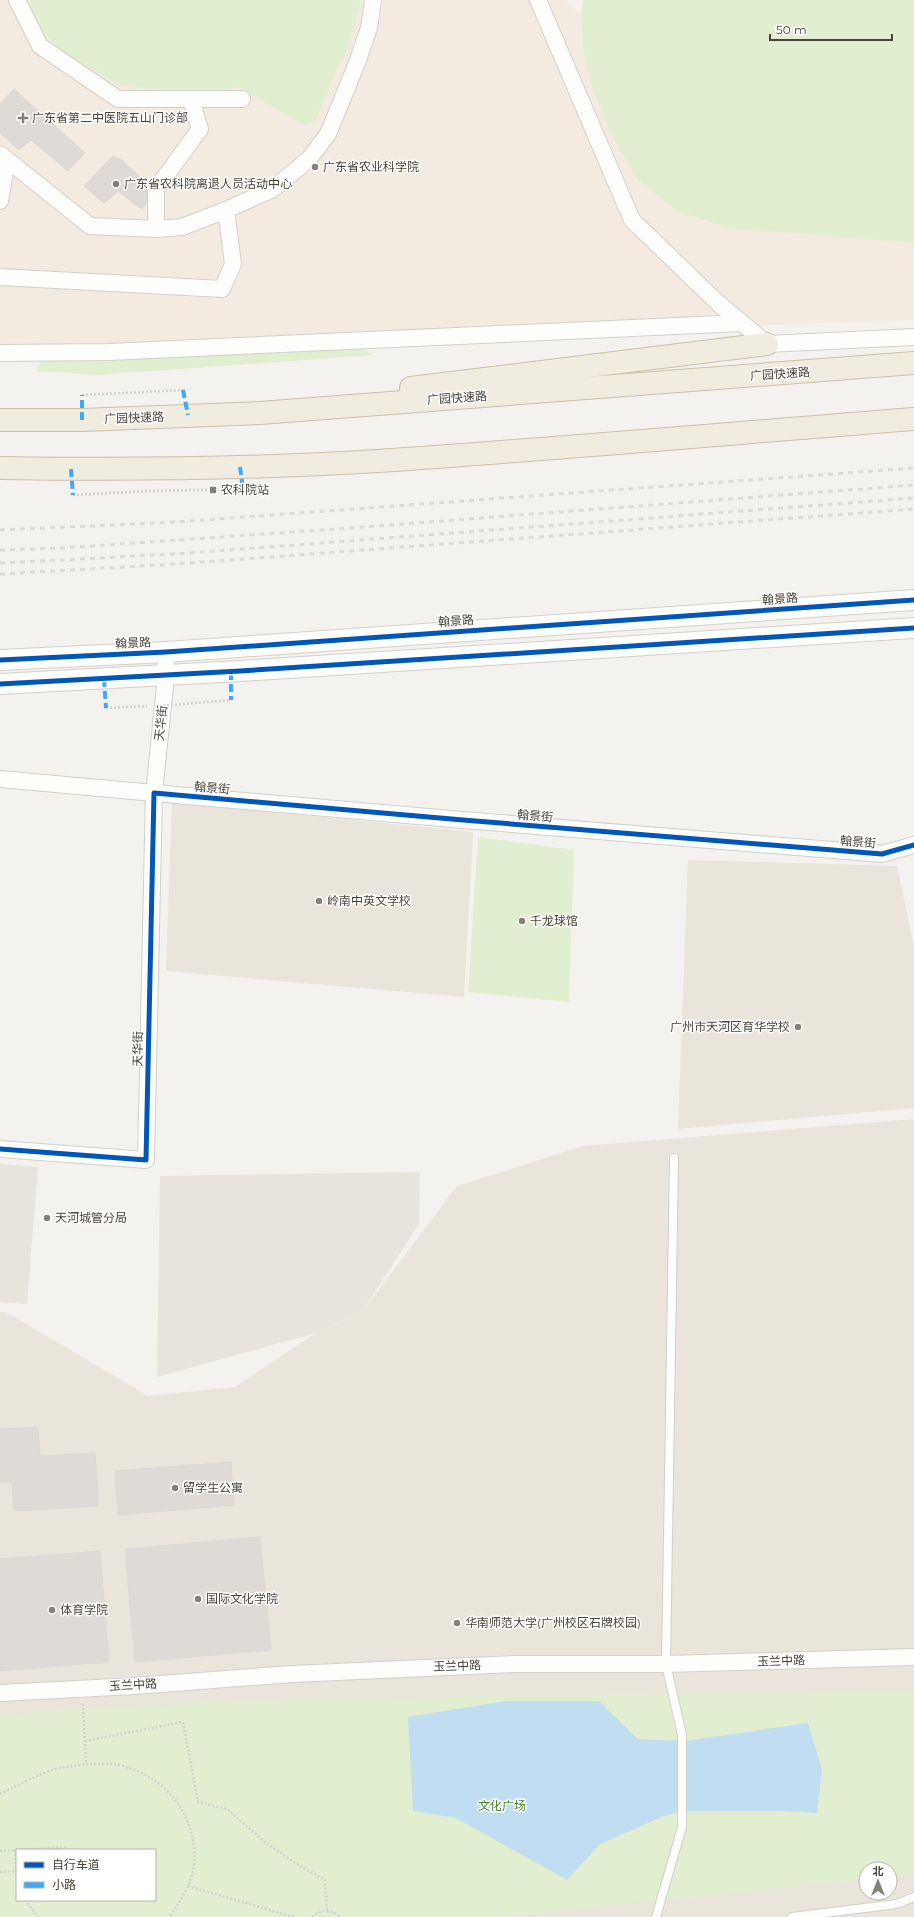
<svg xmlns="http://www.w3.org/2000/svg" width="914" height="1917" font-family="Montserrat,'Noto Sans SC',sans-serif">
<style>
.residential{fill:#e7e4dc}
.commercial{fill:#f3ebdf}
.education{fill:#eae5da;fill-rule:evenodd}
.green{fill:#e1eecf;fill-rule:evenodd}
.water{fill:#c0ddf1}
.building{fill:#dedbd6;stroke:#dcd9d4}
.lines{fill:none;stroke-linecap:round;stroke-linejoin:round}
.service-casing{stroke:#d2d0cb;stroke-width:10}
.minor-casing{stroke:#d2d0cb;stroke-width:18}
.tertiary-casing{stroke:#d2d0cb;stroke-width:22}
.trunk-casing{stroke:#ccbfa9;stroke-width:24}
.path{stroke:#d3d2cc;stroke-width:2.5;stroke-dasharray:2 2;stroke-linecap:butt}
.service{stroke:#fdfdfc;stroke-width:8}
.minor{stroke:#fdfdfc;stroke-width:16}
.tertiary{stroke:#fdfdfc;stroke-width:20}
.trunk{stroke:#f0ece0;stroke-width:22}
.rail{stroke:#dbdbda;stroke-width:3;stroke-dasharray:5 5;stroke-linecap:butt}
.path-bridge{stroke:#d3d2cc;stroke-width:2.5;stroke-dasharray:2 2;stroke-linecap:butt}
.quiet{stroke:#3fa9f5;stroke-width:4;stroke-dasharray:8 4;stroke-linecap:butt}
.cycleway-casing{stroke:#fff;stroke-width:8}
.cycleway{stroke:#0057b8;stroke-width:5}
.poi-dot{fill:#868178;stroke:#fff;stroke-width:1.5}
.labels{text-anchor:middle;stroke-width:3;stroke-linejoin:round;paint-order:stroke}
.poi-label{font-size:12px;fill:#4b4439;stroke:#fff;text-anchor:start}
.street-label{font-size:12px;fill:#4b4439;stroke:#fff}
.park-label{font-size:12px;fill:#4a7f2a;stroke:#fff}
</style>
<rect width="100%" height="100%" fill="#f4f2ee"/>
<!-- residential -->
<g class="residential">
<path d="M0 1164 38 1167 27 1304 0 1302Z"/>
<path d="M420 1172 419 1224 362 1312 316 1333 157 1377 160 1176Z"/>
</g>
<!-- commercial -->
<path class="commercial" d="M0 0H566L581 15 583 48 590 81 609 131 623 156 821 234 914 243V320L0 351Z"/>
<!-- education -->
<g class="education">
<path d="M172 802 473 832 464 997 166 971Z"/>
<path d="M688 860 897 866 914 946V1108L678 1129Z"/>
<path d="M914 1119V1917H0V1312H6L148 1396 235 1387 316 1333 362 1312 457 1186 583 1146ZM17 1850H155V1900H17ZM866 1869H890V1893H866Z"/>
</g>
<!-- green -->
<g class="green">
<path d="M28 0H361L354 29 346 52 334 75 315 122 303 125 240 87 191 95 119 84 59 50 31 15Z"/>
<path d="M583 0H914V243L730 228 677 211 637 179 609 131 590 81 583 48 581 15Z"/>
<path d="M351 340 373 355 98 375 36 371 45 353Z"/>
<path d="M478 837 574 850 569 1002 468 992Z"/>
<path d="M914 1692V1874L890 1876V1869H866V1879L504 1917H0V1714L290 1698ZM17 1850H155V1900H17Z"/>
</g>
<!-- water -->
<path class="water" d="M506 1701H599L638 1739 685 1741 808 1723 822 1770 817 1813 781 1811H683L664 1816 600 1844 567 1880 456 1818 413 1811 408 1717Z"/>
<!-- building -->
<g class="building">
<path d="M14 89 85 153 68 171 31 140 19 150 0 133V104Z"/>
<path d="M113 156 122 160 145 182 154 197 141 209 118 191 104 203 84 186Z"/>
<path d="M38 1427 40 1456 95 1453 99 1506 14 1511 12 1482H0V1429Z"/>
<path d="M231 1462 234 1505 118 1515 115 1471Z"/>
<path d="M260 1537 271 1650 135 1662 125 1549Z"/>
<path d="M100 1551 109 1662 0 1671V1559Z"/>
</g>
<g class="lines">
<!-- service casing -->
<g class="service-casing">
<g id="service">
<path d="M656 1917 682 1827V1735L666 1664 674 1158"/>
<path d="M792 1917 897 1904 914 1897"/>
</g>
</g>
<!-- minor casing -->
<g class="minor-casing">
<g id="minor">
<path d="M17 0 40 46 118 99H242"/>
<path d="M538 0 632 220 718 303 767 344 914 337"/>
<path d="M0 154 90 226 156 229 182 227 226 210 273 189 309 159 328 134 357 63 369 28 373 0"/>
<path d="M0 201 7 160"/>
<path d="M156 229V189L200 129 191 99"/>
<path d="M0 277 222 289 233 264 226 210"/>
<path d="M0 353 109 352 742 323"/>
<path d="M0 779 154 793 165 686 166 652"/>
<path d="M0 1149 146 1160 154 793 463 820 882 854 914 845"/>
<path d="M0 1693 134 1686 292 1674 513 1664H666L914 1657"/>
</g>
</g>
<!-- tertiary casing -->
<g class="tertiary-casing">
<g id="tertiary">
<path d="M0 660 166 652 914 600"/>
<path d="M0 684 240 671 914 628"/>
</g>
</g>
<!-- trunk casing -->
<g class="trunk-casing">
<g id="trunk">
<path d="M411 388 767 344"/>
<path d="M0 420H82L260 413 914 363"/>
<path d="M0 468C126 470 252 469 377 461 556 449 735 433 914 419"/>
</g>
</g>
<!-- path -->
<g class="path">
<path d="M82 395 183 390"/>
<path d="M73 495 148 491 243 489"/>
<path d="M106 708 147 706"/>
<path d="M83 1704 86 1765"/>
<path d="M85 1741 183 1722 198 1802 227 1809 266 1843 297 1864 325 1880 327 1911"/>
<path d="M0 1794C17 1786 38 1774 56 1769 74 1765 95 1763 114 1764 118 1764 124 1766 128 1768 171 1780 198 1821 194 1865 192 1885 180 1901 169 1917"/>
<path d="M15 1850 17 1884"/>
<path d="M0 1851 68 1847"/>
<path d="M0 1872 16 1871"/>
<path d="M188 1886 294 1917"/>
<path d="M25 1900 38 1917"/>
<path d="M312 1917C321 1909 331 1909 340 1917"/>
</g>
<!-- service -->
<use href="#service" class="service"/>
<!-- minor -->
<use href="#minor" class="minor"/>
<!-- tertiary -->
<use href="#tertiary" class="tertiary"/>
<!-- trunk -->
<use href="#trunk" class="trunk"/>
<!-- rail -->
<g class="rail">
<path d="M0 530 176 522 914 468"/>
<path d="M0 550 63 548 337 529 914 485"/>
<path d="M0 563 176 554 914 498"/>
<path d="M0 574 176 564 914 509"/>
</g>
<!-- path-bridge -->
<path class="path-bridge" d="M159 706 231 700"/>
<!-- quiet -->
<g class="quiet">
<path d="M183 390 188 415"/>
<path d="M82 420V395"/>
<path d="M240 467 243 489"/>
<path d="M71 469 73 495"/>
<path d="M231 672V700"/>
<path d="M104 679 106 708"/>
</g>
<!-- cycleway casing -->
<g class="cycleway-casing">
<g id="cycleway">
<path d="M0 660 166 652 914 600"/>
<path d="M0 684 240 671 914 628"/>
<path d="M0 1149 146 1160 154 793 463 820 882 854 914 845"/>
</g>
</g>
<!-- cycleway -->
<use href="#cycleway" class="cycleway"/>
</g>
<!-- markers -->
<g class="poi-dot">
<path d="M21 112h4v4h4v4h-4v4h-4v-4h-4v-4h4z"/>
<circle cx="315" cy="167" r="4"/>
<circle cx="116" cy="184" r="4"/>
<rect x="209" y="486" width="8" height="8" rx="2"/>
<circle cx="319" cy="901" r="4"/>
<circle cx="522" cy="921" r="4"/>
<circle cx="798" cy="1027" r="4"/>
<circle cx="47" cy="1218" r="4"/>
<circle cx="175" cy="1488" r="4"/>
<circle cx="198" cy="1599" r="4"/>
<circle cx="52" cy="1610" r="4"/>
<circle cx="457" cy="1623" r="4"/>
</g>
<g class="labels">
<!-- poi labels -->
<g class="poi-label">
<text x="32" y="122">广东省第二中医院五山门诊部</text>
<text x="323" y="171">广东省农业科学院</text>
<text x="124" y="188">广东省农科院离退人员活动中心</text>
<text x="221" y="494">农科院站</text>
<text x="327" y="905">岭南中英文学校</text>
<text x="530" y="925">千龙球馆</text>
<text x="790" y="1031" text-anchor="end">广州市天河区育华学校</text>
<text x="55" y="1222">天河城管分局</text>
<text x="183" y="1492">留学生公寓</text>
<text x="206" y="1603">国际文化学院</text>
<text x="60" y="1614">体育学院</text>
<text x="465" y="1627">华南师范大学(广州校区石牌校园)</text>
</g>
<!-- street labels -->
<g class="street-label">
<text transform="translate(780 374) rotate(-4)" y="4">广园快速路</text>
<text transform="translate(457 398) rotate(-4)" y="4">广园快速路</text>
<text transform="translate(134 418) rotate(-2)" y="4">广园快速路</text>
<text transform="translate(780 599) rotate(-4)" y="4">翰景路</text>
<text transform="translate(456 621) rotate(-4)" y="4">翰景路</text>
<text transform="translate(133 643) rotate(-2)" y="4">翰景路</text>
<text transform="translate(161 723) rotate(-84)" y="4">天华街</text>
<text transform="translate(212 788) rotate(5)" y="4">翰景街</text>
<text transform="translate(535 816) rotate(5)" y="4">翰景街</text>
<text transform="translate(858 842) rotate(5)" y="4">翰景街</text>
<text transform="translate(138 1049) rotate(-89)" y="4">天华街</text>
<text transform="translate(781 1661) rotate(-2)" y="4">玉兰中路</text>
<text transform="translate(457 1666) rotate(-2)" y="4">玉兰中路</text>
<text transform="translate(133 1685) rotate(-3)" y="4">玉兰中路</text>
</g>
<!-- park labels -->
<g class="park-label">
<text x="502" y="1810">文化广场</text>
</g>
</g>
<!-- legend -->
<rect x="16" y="1849" width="140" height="52" fill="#ffffff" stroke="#b7b4b0"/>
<rect x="24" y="1862" width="20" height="6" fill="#0057b8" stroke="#b7b4b0"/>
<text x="52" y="1869" font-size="12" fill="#4b4439">自行车道</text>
<rect x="24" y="1882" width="20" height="6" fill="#3fa9f5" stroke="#b7b4b0"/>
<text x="52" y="1889" font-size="12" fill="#4b4439">小路</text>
<!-- north arrow -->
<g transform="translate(878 1881)"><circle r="19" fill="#ffffff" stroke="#b7b4b0"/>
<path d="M0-3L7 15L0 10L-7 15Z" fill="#868178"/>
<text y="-6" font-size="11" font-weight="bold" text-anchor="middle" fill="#4b4439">北</text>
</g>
<!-- scale -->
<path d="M770 34v6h122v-6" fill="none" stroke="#4b4439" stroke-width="2"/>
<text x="776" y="34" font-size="12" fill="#4b4439" stroke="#ffffff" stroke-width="3" paint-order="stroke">50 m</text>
</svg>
